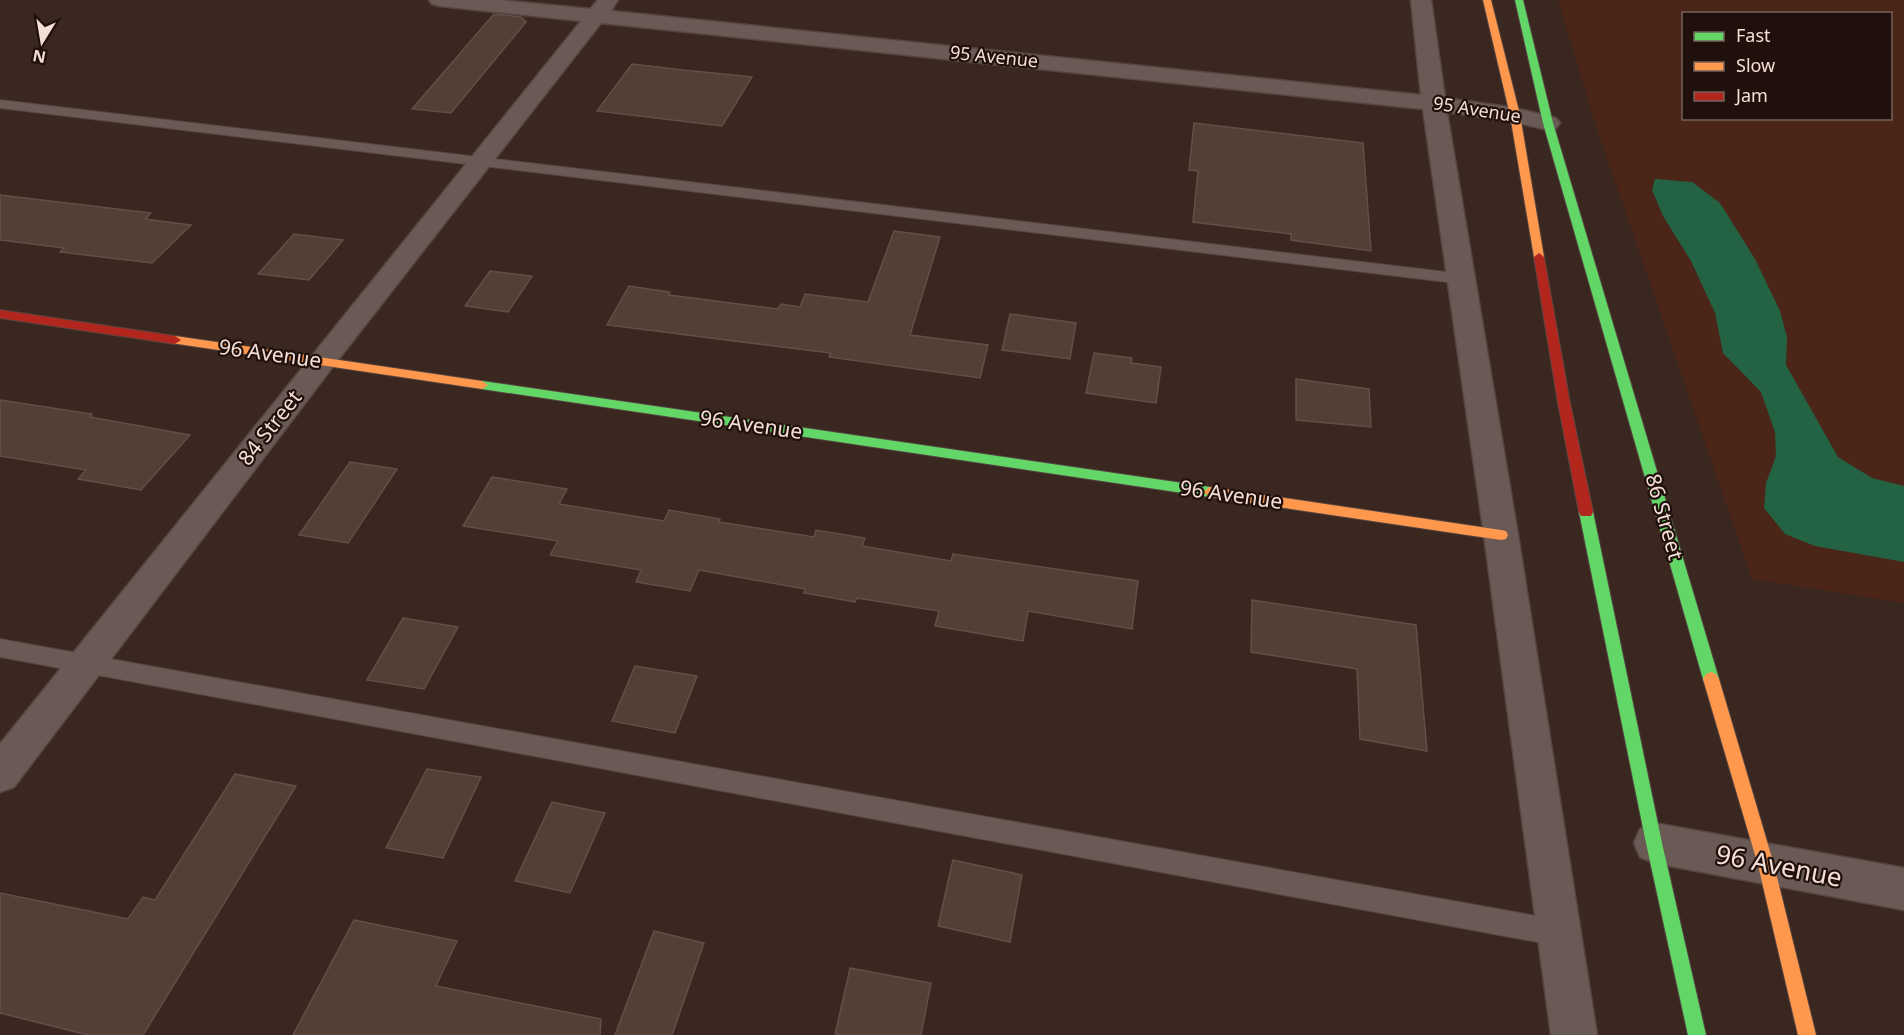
<svg xmlns="http://www.w3.org/2000/svg" width="1904" height="1035" font-family="'Noto Sans',sans-serif">
<style>
.built{fill:#4b2518;fill-rule:evenodd}
.forest{fill:#236343}
.building{fill:#534034;stroke:#605048;stroke-width:1.5}
.lines{fill:none;stroke-linecap:round;stroke-linejoin:round}
.lane-casing{stroke:#564540;stroke-width:2}
.street-casing{stroke:#564540;stroke-width:3}
.fast-casing{stroke:#564540;stroke-width:2}
.slow-casing{stroke:#564540;stroke-width:2}
.jam-casing{stroke:#564540;stroke-width:2}
.lane{fill:#695a56;fill-rule:evenodd}
.street{fill:#695a56;fill-rule:evenodd}
.fast{fill:#63d668;fill-rule:evenodd}
.slow{fill:#ff974d;fill-rule:evenodd}
.jam{fill:#b3261e;fill-rule:evenodd}
.labels{text-anchor:middle;stroke-width:4.5;stroke-linejoin:round;paint-order:stroke}
.far-street-label{font-size:18px;fill:#f5ded6;stroke:#1f100b}
.street-label{font-size:21px;fill:#f5ded6;stroke:#1f100b}
.near-street-label{font-size:26px;fill:#f5ded6;stroke:#1f100b}
</style>
<rect width="100%" height="100%" fill="#3a2720"/>
<!-- built -->
<path class="built" d="M1558 0H1904V603L1752 579 1597 129ZM1684 14H1890V118H1684Z"/>
<!-- forest -->
<path class="forest" d="M1655 179 1692 182 1720 203 1755 259 1780 311 1787 337 1786 365 1838 457 1872 478 1904 486V562L1815 546 1785 534 1764 508 1766 483 1776 456 1775 432 1761 392 1723 353 1715 313 1691 261 1663 216 1652 190Z"/>
<!-- building -->
<g class="building">
<path d="M494 14 521 17 526 22 451 113 412 109Z"/>
<path d="M632 64 683 70 752 77 722 126 597 111Z"/>
<path d="M1194 123 1363 143 1371 251 1291 240V234L1193 222 1198 171 1189 170Z"/>
<path d="M0 195 151 213 145 219 191 225 152 263 60 252 64 248 0 240Z"/>
<path d="M894 231 940 237 910 335 988 345 980 378 829 357 831 353 607 325 629 286 670 292 669 295 778 309 781 304 800 307 805 294 868 302Z"/>
<path d="M294 234 343 240 309 280 258 274Z"/>
<path d="M490 271 532 276 508 312 465 306Z"/>
<path d="M1010 314 1076 323 1070 359 1002 350Z"/>
<path d="M1094 353 1132 358 1131 363 1161 367 1156 403 1086 393Z"/>
<path d="M1296 379 1369 389 1371 427 1296 420Z"/>
<path d="M0 400 92 414 90 417 190 435 141 490 78 479 86 470 0 456Z"/>
<path d="M350 462 397 469 348 543 299 535Z"/>
<path d="M492 477 567 489 559 504 664 521 669 510 720 519 719 522 814 537 816 530 865 538 862 546 951 561 953 554 1138 581 1132 629 1028 611 1023 641 935 626 939 611 857 598 855 602 804 593 805 589 699 570 690 591 636 582 641 570 550 555 558 541 463 526Z"/>
<path d="M1252 600 1416 625 1427 751 1360 739 1357 669 1251 652Z"/>
<path d="M403 618 458 627 424 689 367 680Z"/>
<path d="M635 666 697 676 675 733 612 721Z"/>
<path d="M427 769 481 777 443 858 386 848Z"/>
<path d="M235 774 296 786 143 1035H88L0 1013V893L128 919 143 897 155 900Z"/>
<path d="M552 802 605 813 570 893 515 881Z"/>
<path d="M953 860 1022 875 1010 942 938 926Z"/>
<path d="M354 920 457 941 436 986 601 1019 600 1035H293Z"/>
<path d="M654 931 704 943 672 1035H615Z"/>
<path d="M850 968 931 983 921 1035H835Z"/>
</g>
<g class="lines">
<!-- lane casing -->
<g class="lane-casing">
<g id="lane">
<path d="M0 100 1463 274 1469 275 1471 279 1469 283 1463 284 0 108Z"/>
<path d="M0 639 1559 920 1568 924 1572 933 1568 942 1559 946 0 657Z"/>
</g>
</g>
<!-- street casing -->
<g class="street-casing">
<g id="street">
<path d="M429 0H499L590 9 598 0H618L611 11 1421 95 1411 0H1431L1445 98 1515 108 1556 118 1560 123 1556 128 1548 130 1515 122 1447 112 1518 535 1597 1035H1551L1484 535 1423 109 601 23 331 369 14 787 0 792V744L581 21 439 6 432 4Z"/>
<path d="M1654 823 1904 868V910L1654 863 1640 857 1634 843 1640 829Z"/>
</g>
</g>
<!-- fast casing -->
<g class="fast-casing">
<g id="fast">
<path d="M1515 0H1523L1553 123 1719 679 1716 684 1711 686 1706 684 1703 679 1543 123Z"/>
<path d="M482 381 1210 487 1217 492 1210 497 482 389 476 385Z"/>
<path d="M1586 507 1591 508 1593 512 1662 843 1706 1035H1688L1646 843 1579 512 1581 508Z"/>
</g>
</g>
<!-- slow casing -->
<g class="slow-casing">
<g id="slow">
<path d="M1483 0H1491L1520 115 1544 257 1539 261 1534 257 1510 115Z"/>
<path d="M175 336 482 381 488 385 482 389 171 343 169 340 171 337Z"/>
<path d="M1210 487 1501 530 1506 531 1508 535 1506 539 1501 540 1210 497 1203 492Z"/>
<path d="M1711 672 1716 674 1719 679 1774 865 1816 1035H1798L1758 865 1703 679 1706 674Z"/>
</g>
</g>
<!-- jam casing -->
<g class="jam-casing">
<g id="jam">
<path d="M1539 253 1544 257 1570 403 1593 512 1591 516H1581L1579 512 1558 403 1534 257Z"/>
<path d="M0 310 175 336 181 340 175 344 0 318Z"/>
</g>
</g>
<!-- lane -->
<use href="#lane" class="lane"/>
<!-- street -->
<use href="#street" class="street"/>
<!-- fast -->
<use href="#fast" class="fast"/>
<!-- slow -->
<use href="#slow" class="slow"/>
<!-- jam -->
<use href="#jam" class="jam"/>
</g>
<g class="labels">
<!-- far-street labels -->
<g class="far-street-label">
<text transform="translate(994 57) rotate(6)" y="6">95 Avenue</text>
<text transform="translate(1477 110) rotate(9)" y="6">95 Avenue</text>
</g>
<!-- street labels -->
<g class="street-label">
<text transform="translate(270 354) rotate(8)" y="7">96 Avenue</text>
<text transform="translate(751 425) rotate(8)" y="7">96 Avenue</text>
<text transform="translate(270 428) rotate(-52)" y="7">84 Street</text>
<text transform="translate(1231 495) rotate(8)" y="7">96 Avenue</text>
<text transform="translate(1664 517) rotate(74)" y="7">86 Street</text>
</g>
<!-- near-street labels -->
<g class="near-street-label">
<text transform="translate(1779 866) rotate(11)" y="9">96 Avenue</text>
</g>
</g>
<!-- legend -->
<rect x="1682" y="12" width="210" height="108" fill="#1f100b" stroke="#75625c" stroke-width="1.5"/>
<rect x="1694" y="32" width="30" height="9" fill="#63d668" stroke="#75625c" stroke-width="1.5"/>
<text x="1736" y="42" font-size="18" fill="#f5ded6">Fast</text>
<rect x="1694" y="62" width="30" height="9" fill="#ff974d" stroke="#75625c" stroke-width="1.5"/>
<text x="1736" y="72" font-size="18" fill="#f5ded6">Slow</text>
<rect x="1694" y="92" width="30" height="9" fill="#b3261e" stroke="#75625c" stroke-width="1.5"/>
<text x="1736" y="102" font-size="18" fill="#f5ded6">Jam</text>
<!-- north arrow -->
<g transform="translate(42 42) rotate(191)" stroke="#1f100b" stroke-width="4.5" paint-order="stroke">
<path d="M0-4.5L10 22L0 15L-10 22Z" fill="#f5ded6"/>
<text y="-9" font-size="16" font-weight="bold" text-anchor="middle" fill="#f5ded6">N</text>
</g>
</svg>
